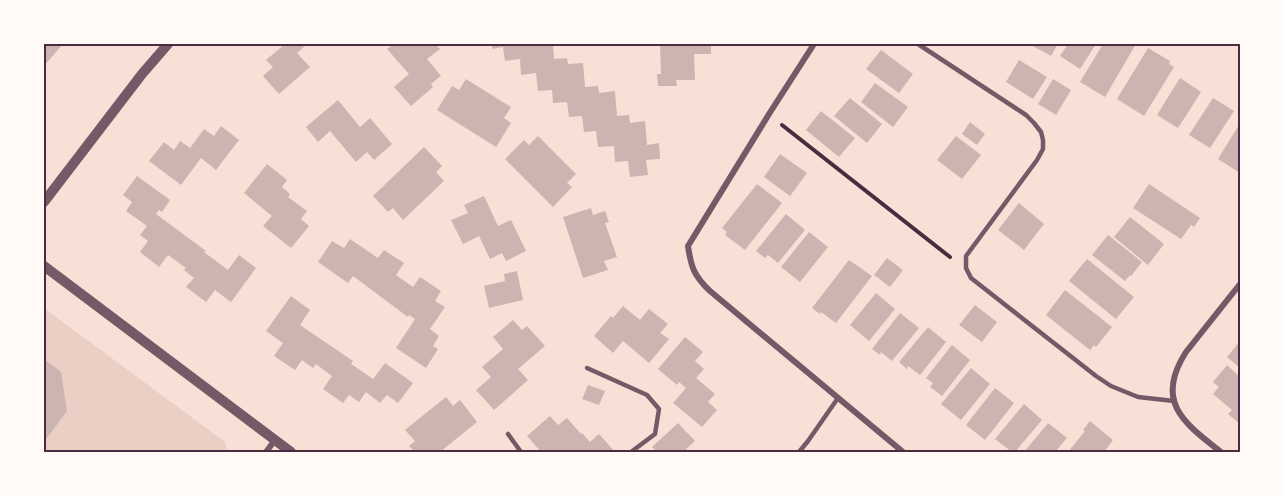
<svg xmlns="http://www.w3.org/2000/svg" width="1284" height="496" viewBox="0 0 1284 496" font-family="Ubuntu,sans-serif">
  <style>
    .green { fill: #ebcfc5 }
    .building { fill: #ccb4b1 }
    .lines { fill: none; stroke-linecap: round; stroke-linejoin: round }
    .path { stroke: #4a2c40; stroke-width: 4 }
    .service { stroke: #755966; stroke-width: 4.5 }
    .minor { stroke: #755966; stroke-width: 6 }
    .tertiary { stroke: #755966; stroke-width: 10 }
    .neatline { fill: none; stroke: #4a2c40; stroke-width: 2 }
  </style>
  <rect width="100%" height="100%" fill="#f7e1d7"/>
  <polygon class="green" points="44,308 225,442 228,452 44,452"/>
  <g class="building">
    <polygon points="44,44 63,44 44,66"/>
    <polygon points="285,44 307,44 297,53 310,67 279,94 263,76 273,67 266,60"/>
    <polygon points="394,44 435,44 440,49 427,59 441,76 431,84 433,87 411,106 394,87 409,74 387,49"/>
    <polygon points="492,44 553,44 554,59 567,58 568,64 583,63 585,87 598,86 599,93 615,91 617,116 629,115 630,123 645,121 647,145 659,143 660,159 646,160 648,175 630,177 628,161 615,162 614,146 598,147 596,131 584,132 582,116 569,117 567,102 553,103 552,90 538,91 536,73 521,75 520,59 505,61 503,47 492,49"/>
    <polygon points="660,44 711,44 711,54 694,54 695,80 676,80 677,86 658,86 657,74 661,74"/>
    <polygon points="1029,44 1058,44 1051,56"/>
    <polygon points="1068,44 1096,44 1080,69 1060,56"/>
    <polygon points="1103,44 1136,44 1105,97 1080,82"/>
    <polygon points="1148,48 1170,61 1169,64 1174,67 1144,116 1117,99"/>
    <polygon points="881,50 913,74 899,93 866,69"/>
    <polygon points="1019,60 1047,77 1033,99 1006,82"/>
    <polygon points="1180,78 1201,92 1178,128 1157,115"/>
    <polygon points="466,79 511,107 504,118 511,123 496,147 437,110 452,86 459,90"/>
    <polygon points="1053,79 1071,90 1056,115 1038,104"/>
    <polygon points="875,83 908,107 893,127 861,102"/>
    <polygon points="850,98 882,124 867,143 834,116"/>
    <polygon points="1213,98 1234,111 1210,148 1189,135"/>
    <polygon points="338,100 360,127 370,118 392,144 374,160 367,152 356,162 330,131 318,142 306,127"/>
    <polygon points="821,111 855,138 839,157 806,130"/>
    <polygon points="970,122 985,134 977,145 962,134"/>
    <polygon points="1240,123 1240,173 1218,159"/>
    <polygon points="221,126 239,140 216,170 201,158 181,185 149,161 164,142 174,150 180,141 190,148 204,129 214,136"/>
    <polygon points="538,136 576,174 567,183 572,187 553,207 505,159 524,140 529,145"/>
    <polygon points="956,136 981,155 962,179 937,160"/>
    <polygon points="424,147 442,166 436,172 444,181 403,220 393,208 388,212 373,196"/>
    <polygon points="780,154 807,173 790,196 764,177"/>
    <polygon points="267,164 287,180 282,187 290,194 288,197 307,211 301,219 309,226 291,248 263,226 272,216 244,193"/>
    <polygon points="137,176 170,200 162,212 159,210 156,214 206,251 204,252 228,270 239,255 256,268 231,302 215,290 206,302 186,287 194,278 184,270 186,268 168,255 159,267 140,252 148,241 140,235 147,226 126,211 132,202 123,195"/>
    <polygon points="757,184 782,203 745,250 725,235 727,232 722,228"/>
    <polygon points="1149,184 1200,218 1194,227 1191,225 1181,239 1133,208"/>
    <polygon points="484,196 498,226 511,220 526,251 506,261 502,253 490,259 479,236 463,244 451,220 468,213 464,205"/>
    <polygon points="1019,203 1044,224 1024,250 998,230"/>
    <polygon points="591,208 593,215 605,211 609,222 605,223 617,257 604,261 608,270 583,278 563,217"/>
    <polygon points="786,214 805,230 778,263 768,255 765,258 756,251"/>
    <polygon points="1130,217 1164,244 1148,265 1114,237"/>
    <polygon points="809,232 828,247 800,282 781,267"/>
    <polygon points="1108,235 1142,262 1131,276 1130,275 1125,281 1092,255"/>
    <polygon points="350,239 378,258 384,250 404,263 396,275 413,287 420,277 441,291 435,301 445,307 430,329 439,336 433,346 438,349 426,368 396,348 415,319 409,315 408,317 353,276 348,283 318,262 332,241 344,248"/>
    <polygon points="887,258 903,270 890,287 874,275"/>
    <polygon points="1087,259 1134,297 1116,319 1069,281"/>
    <polygon points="849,260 872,276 836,323 821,312 820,314 812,308"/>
    <polygon points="517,271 523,300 489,308 484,286 505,281 504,274"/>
    <polygon points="1065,290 1112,327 1096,347 1094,345 1090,350 1046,315"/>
    <polygon points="876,293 895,309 869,341 850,325"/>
    <polygon points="291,296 310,310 300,325 353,361 351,364 373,379 385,363 413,383 398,403 387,395 380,403 366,392 359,402 349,395 343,403 323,389 332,376 316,364 313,368 302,360 295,370 274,356 283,343 266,331"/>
    <polygon points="975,305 997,322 982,342 959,325"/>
    <polygon points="623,306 640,320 649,309 668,324 660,333 669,339 649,363 623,341 613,353 594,336 611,316 613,318"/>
    <polygon points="900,313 919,328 892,361 881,352 880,355 872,349"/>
    <polygon points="513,320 522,330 527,326 545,346 518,369 528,380 494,410 476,390 491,377 482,367 503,349 493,337"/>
    <polygon points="928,327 946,342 920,375 908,366 907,369 899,362"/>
    <polygon points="685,337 703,352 695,361 704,369 696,378 715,394 708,402 717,410 702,427 673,403 686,388 679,382 677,385 658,369"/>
    <polygon points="1240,341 1240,368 1227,357"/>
    <polygon points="952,345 970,360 942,396 930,387 933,383 926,378"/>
    <polygon points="44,359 61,372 67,411 44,442"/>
    <polygon points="1227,365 1240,377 1240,424 1228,414 1232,410 1213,394 1219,387 1213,382"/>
    <polygon points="971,368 990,384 961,420 941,404"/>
    <polygon points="588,385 605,391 599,405 582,399"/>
    <polygon points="995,388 1014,403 985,440 966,425"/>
    <polygon points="446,397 453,406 460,400 477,422 440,452 415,452 409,446 415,441 405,430"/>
    <polygon points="1024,404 1042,420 1015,452 1012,452 995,439"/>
    <polygon points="550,416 558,425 567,418 581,434 582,433 590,442 599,434 615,452 541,452 527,436"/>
    <polygon points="1090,421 1113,440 1104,452 1068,452 1085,431 1083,430"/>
    <polygon points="678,423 695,441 686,449 690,452 657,452 652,447"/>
    <polygon points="1048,423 1067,438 1055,452 1024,452"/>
  </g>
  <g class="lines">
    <polyline class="path" points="782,125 950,257"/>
    <g class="service">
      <polyline points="918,44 1026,115 1034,123 1041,132 1043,140 1043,149 1037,160 966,256 966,268 971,278 1096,376 1111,386 1138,397 1174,401"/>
      <polyline points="587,368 647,395 659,409 655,434 631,452"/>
      <polyline points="508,434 521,452"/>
      <polyline points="799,452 808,441 838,398"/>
    </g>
    <g class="minor">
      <path d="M814 44 769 114 688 246C691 267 694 276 710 291L903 452"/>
      <polyline points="266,452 275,440"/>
      <path d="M1221 452C1184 423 1154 402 1186 352L1240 284"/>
    </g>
    <g class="tertiary">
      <polyline points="44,202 142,74 168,44"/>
      <polyline points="44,266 291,452"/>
    </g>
  </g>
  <rect width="1284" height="496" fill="none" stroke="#fffaf5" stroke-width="90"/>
  <rect x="45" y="45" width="1194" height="406" class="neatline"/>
</svg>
